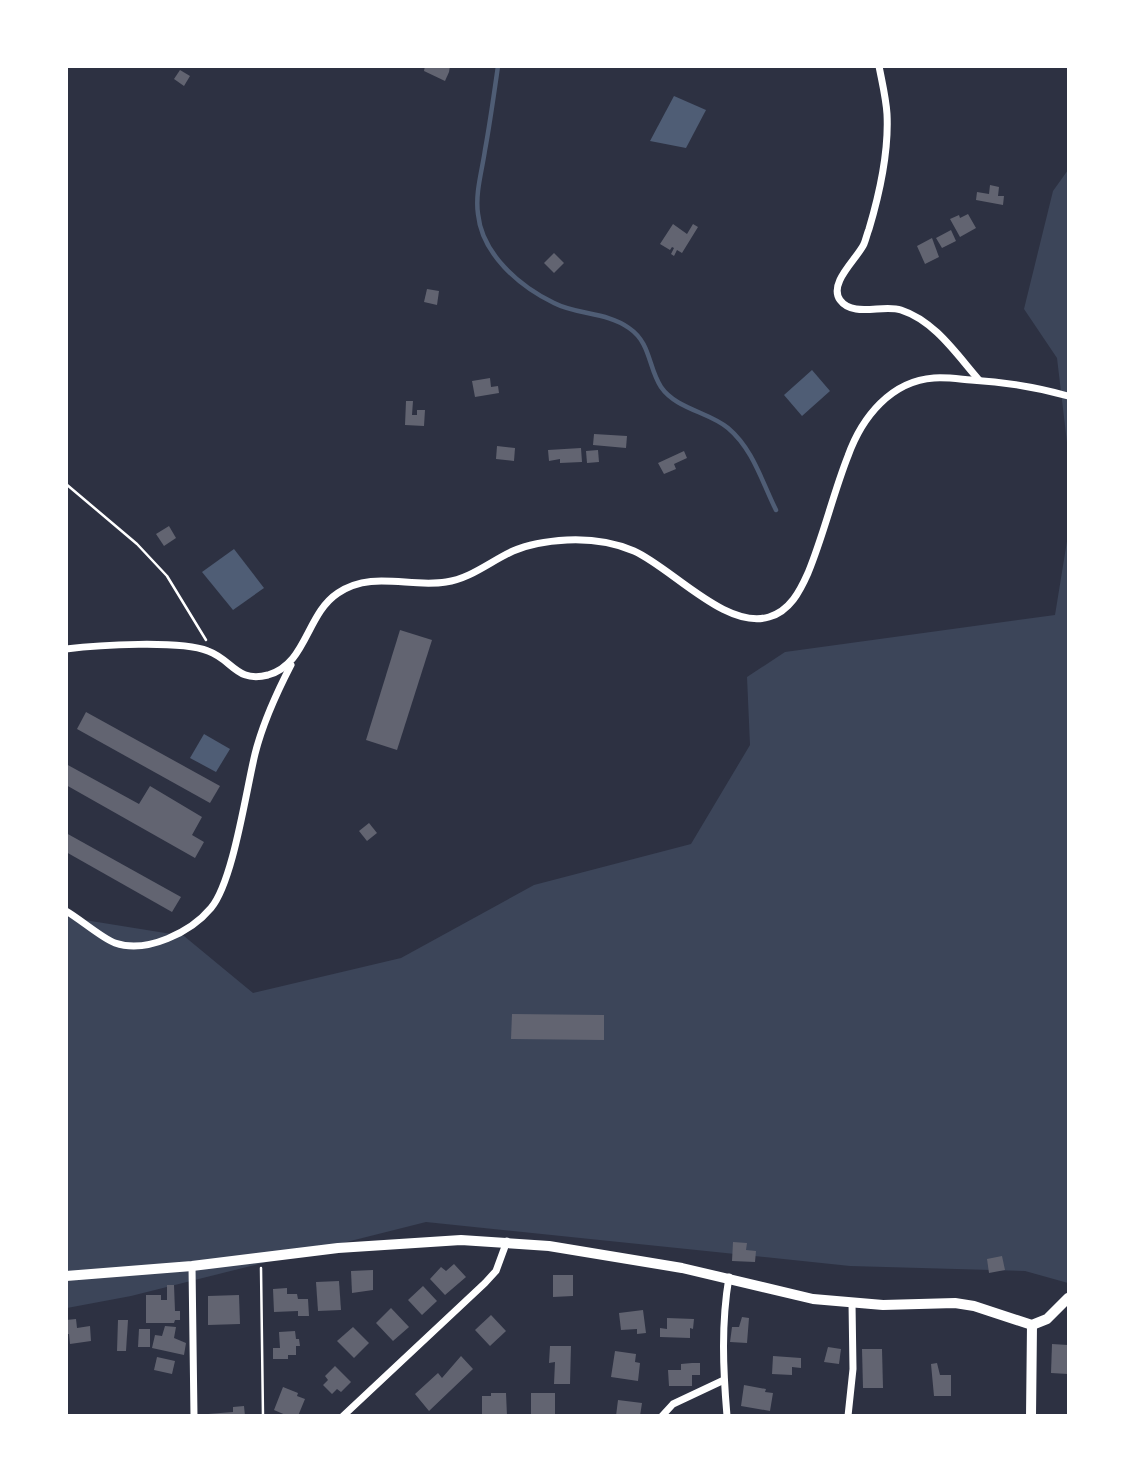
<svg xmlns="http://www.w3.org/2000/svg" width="1135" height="1482" viewBox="0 0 1135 1482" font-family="'Alegreya Sans',sans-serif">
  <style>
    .green { fill: #3c4559 }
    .water { fill: #4f5d75 }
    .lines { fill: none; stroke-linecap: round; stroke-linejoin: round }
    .stream { stroke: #4f5d75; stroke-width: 4.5 }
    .building { fill: #626471 }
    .path { stroke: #fff; stroke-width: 2.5 }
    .minor { stroke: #fff; stroke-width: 7 }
    .tertiary { stroke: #fff; stroke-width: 10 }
  </style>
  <rect width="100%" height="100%" fill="#2d3142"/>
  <g class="green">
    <polygon points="1068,170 1068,451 1057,358 1024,309 1053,191"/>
    <polygon points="1068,535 1068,1283 1025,1271 850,1266 426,1222 131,1296 67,1308 66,917 184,936 253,993 401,958 534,885 691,844 750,745 747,677 785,652 1055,615"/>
  </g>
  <g class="water">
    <polygon points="674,96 706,110 686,148 650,141"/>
    <polygon points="812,370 830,391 802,416 784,395"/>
    <polygon points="234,549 264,588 233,610 202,572"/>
    <polygon points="204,734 230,749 216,772 190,758"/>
  </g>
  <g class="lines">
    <path class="stream" d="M498 66C494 94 490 123 485 150 482 171 475 193 478 214 482 254 519 286 554 303 577 315 607 312 629 328 651 343 648 367 661 387 676 409 709 412 728 428 753 449 762 482 776 510"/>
  </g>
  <g class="building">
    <polygon points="425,66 450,66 449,72 445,81 424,71"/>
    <polygon points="180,70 190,76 184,86 174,79"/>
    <polygon points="990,185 999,187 998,196 1004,196 1003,205 976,200 977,192 989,194"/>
    <polygon points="968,214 976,228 960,237 950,219 959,215 960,218"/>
    <polygon points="673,224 687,234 693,224 698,227 682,253 677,250 674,256 671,254 674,248 672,247 670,250 660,244"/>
    <polygon points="951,230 956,241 942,248 936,238"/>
    <polygon points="932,238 939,257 925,264 917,246"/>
    <polygon points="554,253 564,263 554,273 544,263"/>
    <polygon points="427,289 439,291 437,305 424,302"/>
    <polygon points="490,378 491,387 498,386 499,393 475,397 472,381"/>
    <polygon points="406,401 413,401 412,415 417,415 417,410 425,410 424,426 405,425"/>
    <polygon points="594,434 627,436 626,448 593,445"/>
    <polygon points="497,446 515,448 514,461 496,459"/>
    <polygon points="581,448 582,462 560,463 560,459 549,461 548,450"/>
    <polygon points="598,450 599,462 587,463 586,451"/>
    <polygon points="684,451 687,458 674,464 676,469 664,474 658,463"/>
    <polygon points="169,526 176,538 164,546 156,534"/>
    <polygon points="400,630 432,640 397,750 366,740"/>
    <polygon points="86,712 220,786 210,803 77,729"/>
    <polygon points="66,764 139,804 150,786 202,817 192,835 204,842 195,858 66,785"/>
    <polygon points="369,823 377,833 367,841 359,831"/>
    <polygon points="66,833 181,897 172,912 66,852"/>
    <polygon points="512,1014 604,1015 604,1040 511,1039"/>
    <polygon points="733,1242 747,1243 746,1250 756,1251 755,1262 732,1261"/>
    <polygon points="1002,1256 1005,1270 989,1273 987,1259"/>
    <polygon points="454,1264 466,1277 445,1295 430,1279 441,1267 446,1271"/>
    <polygon points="373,1270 373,1290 352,1293 351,1271"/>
    <polygon points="553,1275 573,1275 573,1296 553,1297"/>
    <polygon points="339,1281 341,1310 318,1311 316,1282"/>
    <polygon points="167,1285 174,1285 175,1311 180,1311 180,1320 175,1320 174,1323 146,1323 146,1295 161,1295 161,1300 167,1300"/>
    <polygon points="423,1286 437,1301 422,1315 408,1300"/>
    <polygon points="287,1288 287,1294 297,1294 298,1299 308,1299 309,1316 298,1316 298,1311 274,1312 273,1289"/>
    <polygon points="239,1295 240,1324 208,1325 208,1296"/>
    <polygon points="391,1308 409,1327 393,1341 376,1323"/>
    <polygon points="643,1310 646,1333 637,1334 637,1329 621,1330 619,1313"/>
    <polygon points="491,1315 506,1331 490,1346 475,1330"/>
    <polygon points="742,1317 749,1318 747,1343 730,1342 732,1327 739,1327"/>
    <polygon points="667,1318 694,1319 693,1329 690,1328 690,1338 660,1337 660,1328 667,1329"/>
    <polygon points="76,1319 77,1328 90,1326 91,1341 70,1344 69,1334 66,1334 66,1320"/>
    <polygon points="118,1320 128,1320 126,1351 117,1351"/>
    <polygon points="165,1326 176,1327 174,1338 186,1343 184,1355 152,1348 155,1335 162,1336"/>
    <polygon points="353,1327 369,1343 354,1358 337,1341"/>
    <polygon points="139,1329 150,1329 150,1347 138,1347"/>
    <polygon points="295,1331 296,1339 299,1339 300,1346 296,1346 296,1355 288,1355 288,1359 273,1359 273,1348 280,1348 279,1332"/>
    <polygon points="1052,1344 1068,1345 1068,1374 1051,1373"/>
    <polygon points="550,1346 571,1346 570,1384 554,1384 555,1362 549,1363"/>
    <polygon points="828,1347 841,1349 839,1364 824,1362"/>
    <polygon points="862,1349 882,1349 883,1388 863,1388"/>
    <polygon points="615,1351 636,1354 635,1362 640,1363 638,1381 611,1377"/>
    <polygon points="461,1356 473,1369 429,1411 415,1394 438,1373 442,1378"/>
    <polygon points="773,1356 801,1358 801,1368 792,1367 792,1375 772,1374"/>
    <polygon points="157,1357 175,1361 172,1374 154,1370"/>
    <polygon points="692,1363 700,1363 700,1375 692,1375 692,1386 669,1386 668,1370 681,1370 681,1364"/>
    <polygon points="937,1363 940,1375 951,1375 951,1396 934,1396 931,1364"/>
    <polygon points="335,1366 351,1382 341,1392 337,1389 332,1394 323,1385 328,1380 325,1376"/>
    <polygon points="744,1385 766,1389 765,1392 773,1393 770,1411 741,1406"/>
    <polygon points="283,1387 298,1393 297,1396 305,1399 298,1416 288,1416 274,1410"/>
    <polygon points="491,1393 506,1393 507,1416 482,1416 482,1396 491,1396"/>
    <rect x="531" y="1393" width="24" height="23"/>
    <polygon points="618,1400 642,1403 640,1416 616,1416"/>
    <polygon points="244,1406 245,1416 209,1416 208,1414 233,1412 233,1407"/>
  </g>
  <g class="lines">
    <g class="path">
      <polyline points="66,484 137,544 167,576 206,640"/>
      <polyline points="261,1268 263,1416"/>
    </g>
    <g class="minor">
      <path d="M879 66C882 82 886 98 887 114 889 153 880 192 869 229 867 234 866 239 864 244 857 259 828 283 840 300 853 318 883 304 901 310 935 321 957 355 979 380"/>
      <path d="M66 649C98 645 180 640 208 651 233 660 236 683 268 675 307 664 306 614 338 593 372 570 409 588 446 582 470 579 491 561 513 551 529 544 549 541 567 540 589 539 613 542 634 551 672 568 726 630 769 617 790 611 800 591 808 573 824 534 833 494 848 456 862 417 891 381 934 378 946 377 959 379 971 380 1005 382 1036 387 1068 396"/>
      <path d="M66 911C80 919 103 939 115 943 147 954 191 932 211 908 233 882 246 791 255 754 263 722 276 694 291 665"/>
      <polyline points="192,1266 194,1416"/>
      <polyline points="343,1416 485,1283 496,1271 507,1241"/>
      <polyline points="662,1416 673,1404 724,1380"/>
      <path d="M727 1416C723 1369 721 1324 729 1277"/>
      <polyline points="848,1416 853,1369 852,1303"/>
    </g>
    <g class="tertiary">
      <polyline points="66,1276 192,1266 338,1248 461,1240 549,1246 682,1268 813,1299 883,1305 955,1303 974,1306 1032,1325 1047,1319 1068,1298"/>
      <polyline points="1031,1416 1032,1325"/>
    </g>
  </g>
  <rect width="1135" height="1482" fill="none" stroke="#ffffff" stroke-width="136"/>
</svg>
